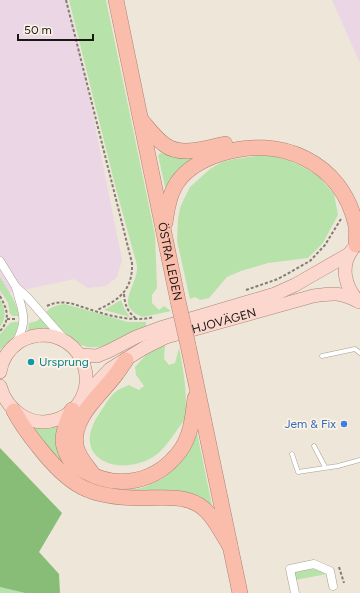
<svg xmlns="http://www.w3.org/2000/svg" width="360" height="593" viewBox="0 0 360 593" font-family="Figtree,sans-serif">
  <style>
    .industrial { fill: #ebd6e5 }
    .green { fill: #b7e3aa }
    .forest { fill: #88bd77 }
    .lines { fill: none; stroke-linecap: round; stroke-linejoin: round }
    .lane-casing { stroke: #a7a093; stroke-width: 5 }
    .street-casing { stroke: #a7a093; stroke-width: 9 }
    .primary-casing { stroke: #ac8376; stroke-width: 14 }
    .highway-casing { stroke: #ac8376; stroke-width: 16 }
    .path { stroke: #827d73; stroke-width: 2; stroke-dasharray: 3 2; stroke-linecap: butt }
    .lane { stroke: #fff; stroke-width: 4 }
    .street { stroke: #fff; stroke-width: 8 }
    .primary { stroke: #fcd7cd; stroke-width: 13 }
    .highway { stroke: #fabdac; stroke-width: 15 }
    .highway-bridge-casing { stroke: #ac8376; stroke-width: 16; stroke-linecap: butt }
    .highway-bridge { stroke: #fabdac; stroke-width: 15 }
    .culture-dot { fill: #0f9aa8; stroke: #fbf3e5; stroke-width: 1.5 }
    .shop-dot { fill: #3f7fe0; stroke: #fbf3e5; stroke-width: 1.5 }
    .labels { text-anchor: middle; stroke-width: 3.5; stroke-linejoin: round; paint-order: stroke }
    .street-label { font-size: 12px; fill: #1b1813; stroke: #fbf3e5 }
    .culture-label { font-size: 12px; fill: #0d838f; stroke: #fbf3e5; text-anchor: start }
    .shop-label { font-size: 12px; fill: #366cbe; stroke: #fbf3e5; text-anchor: end }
  </style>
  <rect width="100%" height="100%" fill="#eee6d8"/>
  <g class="industrial">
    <polygon points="0,0 67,0 78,41 122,260 117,277 106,286 88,288 74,279 0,295"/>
    <polygon points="332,0 360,0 360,63"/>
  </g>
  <g class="green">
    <path d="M69 0H106L155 235 157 288 152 295V303L159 310 164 306 171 311 143 317C113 306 137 287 137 268 137 265 136 261 135 258L116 189Z"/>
    <polygon points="161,153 170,155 202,153 168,188 165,187 158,155"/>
    <polygon points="262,155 276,157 288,160 299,165 317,175 334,194 338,215 323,243 308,258 268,263 241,271 227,277 209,298 200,300 195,297 190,299 177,241 178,219 180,208 184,199 190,187 210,169 222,162 235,159"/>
    <path d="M0 277C7 289 17 302 19 316H13L10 314 8 303 0 290Z"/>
    <path d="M0 299C5 309 7 317 0 327Z"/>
    <polygon points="121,300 125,310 130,317 104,310"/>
    <path d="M65 304 128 322H146V326C126 336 96 358 74 341 64 333 55 322 46 312 52 306 57 305 65 304Z"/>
    <polygon points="40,318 49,329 41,329 28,331 29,323 37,321"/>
    <polygon points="13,322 19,322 15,335 0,350 0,334 10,323"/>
    <path d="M165 345 164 359 169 365 175 363 179 348C183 367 186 386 186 406 186 409 186 414 185 418 183 423 178 428 175 433 169 441 162 452 153 457 118 478 69 458 99 414 104 407 110 395 118 390 121 388 125 387 129 385L139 390 144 386 136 375 135 367 147 354Z"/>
    <path d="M59 424C55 438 57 450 65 462 89 502 148 498 177 466 187 455 192 441 196 428L213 510 199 499 189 496C147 491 97 501 63 468 50 455 40 440 29 425 39 427 49 427 59 424Z"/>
    <polygon points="315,567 327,574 295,580 294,574 297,569"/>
    <polygon points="0,587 25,593 0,593"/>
  </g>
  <polygon class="forest" points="0,448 62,513 39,552 59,574 60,593 25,593 0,587"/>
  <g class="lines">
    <g class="lane-casing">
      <g id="lane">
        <polyline points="322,356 355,349 360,353"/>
        <polyline points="314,446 325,467"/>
        <polyline points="292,454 298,472 338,466 360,460"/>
      </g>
    </g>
    <g class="street-casing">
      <g id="street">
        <polyline points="0,261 16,287 27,297 64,339"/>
        <path d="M16 343C29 318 22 312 16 287"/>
        <polyline points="295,593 290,569 314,564 330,571 333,586"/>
      </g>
    </g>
    <g class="primary-casing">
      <g id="primary">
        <path d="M352 250C340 266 345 286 357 300"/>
        <polyline points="79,355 97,356 109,351 136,337 160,328 275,294 295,285 349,254"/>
        <path d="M0 372C2 359 9 349 19 342 27 337 36 335 45 335 92 339 102 402 58 419 32 429 7 411 0 386"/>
        <path id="s1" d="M82 398 110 369 144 348 166 337 313 296C333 293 341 292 359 302"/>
      </g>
    </g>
    <g class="highway-casing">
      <g id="highway">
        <path id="s2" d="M116 0 178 301"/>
        <path d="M142 121C149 129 156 139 165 145 181 157 208 148 225 144"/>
        <path d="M165 223C167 211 168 199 174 188 183 170 202 160 220 154 279 134 343 162 356 226 357 232 356 239 356 245"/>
        <polyline points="188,345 240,593"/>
        <path d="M72 410C68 420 63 429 63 440 63 447 68 459 74 465 76 467 81 469 84 471 118 490 156 483 180 451 191 436 193 416 195 398"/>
        <path d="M14 411C21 424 29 435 38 446 70 487 90 498 142 498 159 498 183 495 199 505 213 514 221 532 230 546"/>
        <path d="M92 473C86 465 78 456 76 446 71 417 102 394 117 373 120 369 123 364 126 360"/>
      </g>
    </g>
    <g class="path">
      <path d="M66 0 132 263C133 290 119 300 97 310"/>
      <polyline points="246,290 278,279 310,261 325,245 341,219"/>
      <path d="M124 294C125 305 127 312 137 319"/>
      <path d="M0 296C7 309 11 319 0 331"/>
      <path d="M47 306C55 302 61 302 70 303 96 311 126 324 154 317"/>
      <polyline points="7,319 15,319"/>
      <polyline points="339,567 344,583"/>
    </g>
    <use href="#lane" class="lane"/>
    <use href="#street" class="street"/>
    <use href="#primary" class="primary"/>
    <use href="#highway" class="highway"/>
    <g class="highway-bridge-casing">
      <polyline id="highway-bridge" points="178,301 188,345"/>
    </g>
    <use href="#highway-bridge" class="highway-bridge"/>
  </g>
  <circle class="culture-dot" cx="31" cy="362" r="4"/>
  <circle class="shop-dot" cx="344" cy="424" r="4"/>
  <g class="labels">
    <g class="street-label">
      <text dy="4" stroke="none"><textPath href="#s2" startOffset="267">ÖSTRA LEDEN</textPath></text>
      <text dy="4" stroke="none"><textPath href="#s1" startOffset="165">HJOVÄGEN</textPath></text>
    </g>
    <g class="culture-label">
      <text x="39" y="366">Ursprung</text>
    </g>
    <g class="shop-label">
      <text x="336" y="428">Jem &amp; Fix</text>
    </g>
  </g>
  <path d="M18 34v6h75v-6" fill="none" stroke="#1b1813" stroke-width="2"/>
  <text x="24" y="34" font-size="12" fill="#1b1813" stroke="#fbf3e5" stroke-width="3" paint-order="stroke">50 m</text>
</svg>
